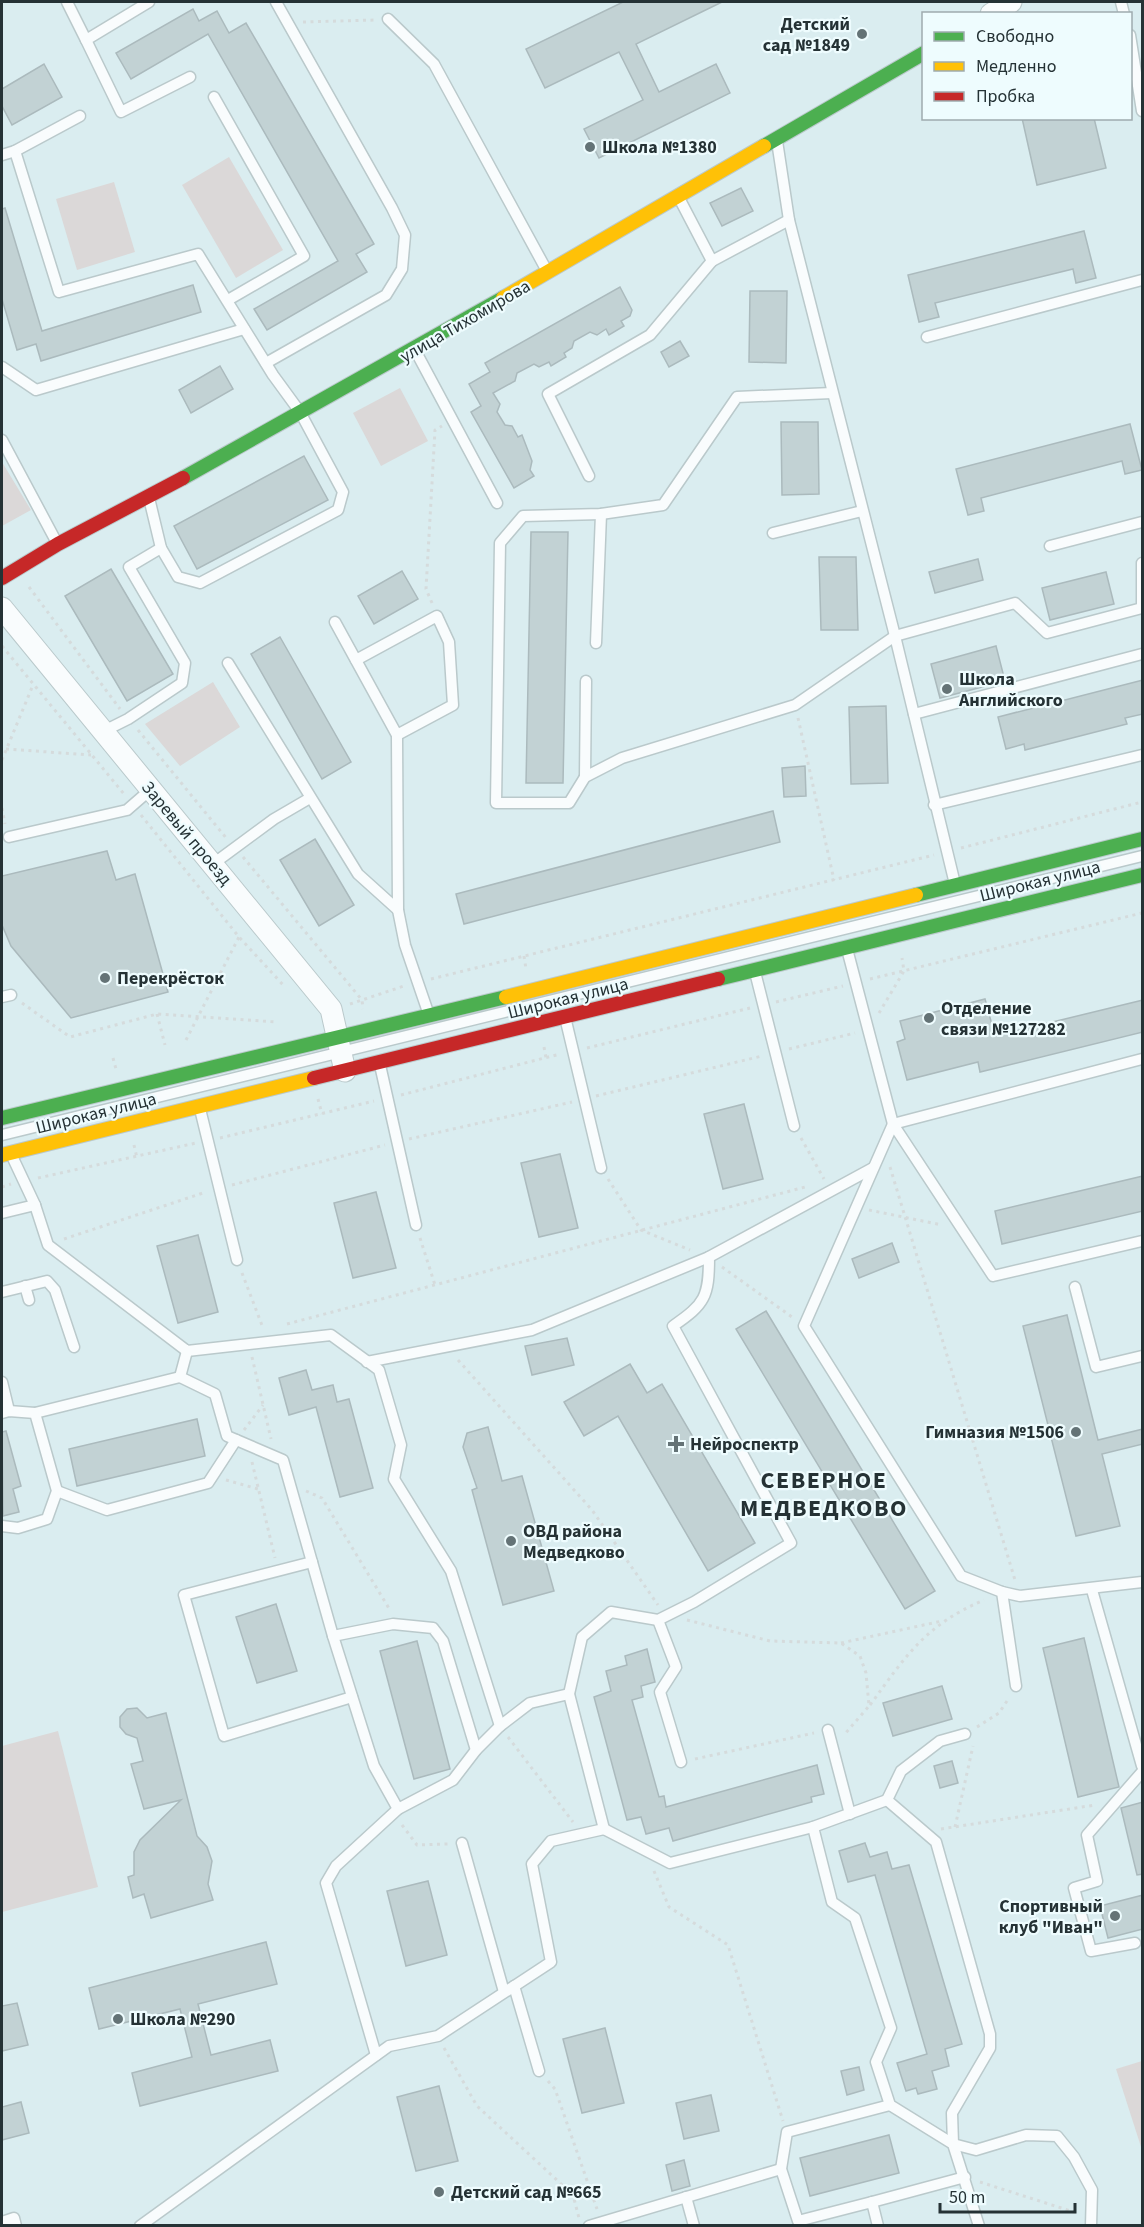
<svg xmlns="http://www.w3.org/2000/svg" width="1144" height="2227" viewBox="0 0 1144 2227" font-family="'Source Sans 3',sans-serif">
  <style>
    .green { fill: #dbd8d8 }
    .building { fill: #c2d2d4; stroke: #abbabd; stroke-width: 1.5 }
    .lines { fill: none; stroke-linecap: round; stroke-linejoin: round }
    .lane-casing { stroke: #bac9cb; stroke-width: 13 }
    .street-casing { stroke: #bac9cb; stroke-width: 23 }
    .fast-casing { stroke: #bac9cb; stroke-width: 16 }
    .slow-casing { stroke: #bac9cb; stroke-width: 16 }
    .jam-casing { stroke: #bac9cb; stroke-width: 16 }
    .path { stroke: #d5dbdc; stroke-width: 3; stroke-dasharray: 3 4.5; stroke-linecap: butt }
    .lane { stroke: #f9fcfd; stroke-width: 10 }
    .street { stroke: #f9fcfd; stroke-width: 21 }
    .fast { stroke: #4caf50; stroke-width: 14 }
    .slow { stroke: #ffc107; stroke-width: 14 }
    .jam { stroke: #c62828; stroke-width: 14 }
    .poi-dot { fill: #647376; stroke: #eefcfe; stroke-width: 2 }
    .labels { text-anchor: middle; stroke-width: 4.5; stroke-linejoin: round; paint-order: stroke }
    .poi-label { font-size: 18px; font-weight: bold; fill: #253235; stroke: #eefcfe; text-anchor: start }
    .street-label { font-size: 18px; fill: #253235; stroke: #eefcfe }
    .district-label { font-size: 24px; font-weight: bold; letter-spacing: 1.5px; fill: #253235; stroke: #eefcfe }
  </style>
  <rect width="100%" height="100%" fill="#daedf0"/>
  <g class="green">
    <polygon points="229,157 283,250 236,278 182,185"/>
    <polygon points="114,182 135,252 77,270 56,199"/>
    <polygon points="400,388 428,441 381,466 353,413"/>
    <polygon points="2,462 31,510 2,526"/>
    <polygon points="213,682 240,727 180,766 145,724"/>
    <polygon points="58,1731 98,1887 2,1912 2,1746"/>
    <polygon points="1142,2061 1142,2150 1116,2069"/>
  </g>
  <g class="building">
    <polygon points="623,2 722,2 636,44 659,92 716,64 730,93 599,158 584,129 643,100 619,52 545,88 526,49"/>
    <polygon points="193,9 199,21 217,11 229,33 246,23 374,244 356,254 367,272 267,330 254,309 338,261 208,34 131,79 116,53"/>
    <polygon points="44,64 62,97 12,125 2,106 2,89"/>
    <polygon points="1022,118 1094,118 1106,168 1037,185"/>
    <polygon points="741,188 753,211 722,226 710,203"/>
    <polygon points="5,208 42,331 193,285 201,312 41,361 36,344 17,350 2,299 2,209"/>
    <polygon points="1084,231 1096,278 1076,283 1073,269 935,303 939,317 919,322 908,275"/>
    <polygon points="620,287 632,310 630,316 621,321 624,326 609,335 606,329 597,335 590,332 574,341 572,348 564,353 566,357 551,366 549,362 539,367 534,364 517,373 515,381 493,393 500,404 497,412 505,425 512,426 518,437 522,435 532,461 530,470 534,476 514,488 471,412 481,406 469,384 490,372 485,363"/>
    <polygon points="750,291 787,291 786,363 749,362"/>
    <polygon points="680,341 689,356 669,367 661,352"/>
    <polygon points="220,366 233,389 191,413 179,390"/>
    <polygon points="781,422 818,422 819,494 782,495"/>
    <polygon points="1130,424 1142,470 1125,474 1122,461 981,498 984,511 968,515 956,469"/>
    <polygon points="304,456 328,500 197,569 174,526"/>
    <polygon points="531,532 568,532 563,783 526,783"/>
    <polygon points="819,557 856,557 858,630 821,630"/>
    <polygon points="978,559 983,580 935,593 929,572"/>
    <polygon points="111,569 173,674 127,701 65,596"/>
    <polygon points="402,571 418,599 374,624 358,596"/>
    <polygon points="1106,572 1114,604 1050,620 1042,588"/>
    <polygon points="280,637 351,762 322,779 251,654"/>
    <polygon points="996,646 1005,681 940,698 931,664"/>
    <polygon points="1143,680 1143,714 1125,718 1127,724 1025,750 1024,744 1006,749 998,717"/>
    <polygon points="886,706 888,783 851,784 849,707"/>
    <polygon points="805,766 806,796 784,797 782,768"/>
    <polygon points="773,811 780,842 464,924 456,894"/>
    <polygon points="315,839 354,905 319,926 280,860"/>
    <polygon points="107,851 116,880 135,874 168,992 71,1018 11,946 2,925 2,876"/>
    <polygon points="985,999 995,1036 1143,1000 1143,1032 980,1072 978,1062 907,1080 897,1042 905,1039 900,1021"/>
    <polygon points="744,1104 763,1179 723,1189 704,1114"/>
    <polygon points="560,1154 578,1228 539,1237 521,1163"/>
    <polygon points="1143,1176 1143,1211 1002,1244 995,1211"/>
    <polygon points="376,1192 396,1268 353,1278 334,1203"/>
    <polygon points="198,1235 218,1312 178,1323 157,1246"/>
    <polygon points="892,1243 899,1262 859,1278 852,1259"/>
    <polygon points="766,1311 935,1591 905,1609 736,1329"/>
    <polygon points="1067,1315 1098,1440 1143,1429 1143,1444 1102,1454 1120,1526 1076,1536 1023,1326"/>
    <polygon points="567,1338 574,1365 532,1375 525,1346"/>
    <polygon points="630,1364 647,1393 662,1384 755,1543 708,1571 618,1416 584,1436 564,1402"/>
    <polygon points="306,1370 312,1390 333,1385 337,1402 349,1399 373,1488 340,1497 316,1407 289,1415 279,1378"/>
    <polygon points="197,1419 205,1456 77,1486 69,1449"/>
    <polygon points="488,1427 502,1481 522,1476 554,1591 503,1605 472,1490 477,1488 463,1447 467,1433"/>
    <polygon points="6,1431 21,1486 13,1489 19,1512 3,1516 2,1432"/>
    <polygon points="276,1604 297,1671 257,1683 236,1617"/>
    <polygon points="1084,1638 1119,1787 1078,1797 1043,1648"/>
    <polygon points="417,1641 450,1769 414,1779 380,1651"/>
    <polygon points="647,1649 655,1682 641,1686 643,1697 632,1700 659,1797 664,1796 666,1807 817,1765 824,1794 811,1797 812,1802 673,1841 669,1828 646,1834 641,1817 627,1820 594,1697 611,1691 606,1671 627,1665 625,1656"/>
    <polygon points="942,1686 952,1719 893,1736 883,1703"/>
    <polygon points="137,1708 147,1718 166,1713 197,1836 207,1847 212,1861 208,1884 213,1900 151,1918 144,1894 133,1898 128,1877 134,1875 134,1852 140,1840 181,1800 144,1809 131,1764 143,1761 137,1738 126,1734 120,1727 120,1717 127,1709"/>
    <polygon points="952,1761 958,1783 940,1788 934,1766"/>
    <polygon points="1143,1802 1143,1874 1137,1875 1121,1808"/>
    <polygon points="865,1843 870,1857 887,1852 892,1869 909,1865 962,2044 945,2049 949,2066 932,2071 937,2089 918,2094 916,2088 906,2091 897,2063 927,2054 875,1875 848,1882 839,1851"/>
    <polygon points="428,1881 447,1955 406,1966 387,1891"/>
    <polygon points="1143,1895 1143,1929 1108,1938 1100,1906"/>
    <polygon points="266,1942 277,1984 198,2004 211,2055 270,2040 278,2071 140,2106 132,2073 192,2057 180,2009 99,2029 89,1988"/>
    <polygon points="17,2003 28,2045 2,2051 2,2006"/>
    <polygon points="605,2028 624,2103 582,2113 563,2039"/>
    <polygon points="859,2067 864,2090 847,2095 841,2071"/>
    <polygon points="439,2086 458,2161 416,2171 397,2097"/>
    <polygon points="711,2095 719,2131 684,2139 676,2103"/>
    <polygon points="21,2102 29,2133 2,2140 2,2107"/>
    <polygon points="889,2135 899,2173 810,2196 800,2158"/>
    <polygon points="684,2160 690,2186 672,2191 666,2165"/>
  </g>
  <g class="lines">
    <g class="lane-casing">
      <g id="lane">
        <polyline points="67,2 86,40"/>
        <polyline points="149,2 86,40 121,112 190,77"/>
        <polyline points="1121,2 1124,14"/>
        <polyline points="388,19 434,64 547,271"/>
        <polyline points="1130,35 1142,111"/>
        <polyline points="214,97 304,256 228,300"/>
        <polyline points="777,141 789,220 895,636 955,884"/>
        <polyline points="15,151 80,116"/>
        <polyline points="2,155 15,151 59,292 198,254 273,375 300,412 343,492 338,510 200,583 178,577 161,548 149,498"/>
        <polyline points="712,261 789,220"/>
        <polyline points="927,337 1142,280"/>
        <polyline points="415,350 497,503"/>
        <polyline points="266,363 386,295 402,269 405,235 392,208 276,2"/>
        <polyline points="2,367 36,390 244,329"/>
        <polyline points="832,393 737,397 663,505 601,514 523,516 500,543 496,803 569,803 585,777 622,758 795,705 895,636 1015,603 1047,633 1142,608 1142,563"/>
        <polyline points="2,440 57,543"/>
        <polyline points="589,476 548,394 650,335 712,261 678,196"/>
        <polyline points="773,533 862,511"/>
        <polyline points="1050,546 1142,522"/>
        <polyline points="335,622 397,735 398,910 405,945 429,1015"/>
        <polyline points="596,643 601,514"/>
        <polyline points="356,660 437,616 449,642 453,705 397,735"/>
        <polyline points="228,663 358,874 398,910"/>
        <polyline points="914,714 1142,654"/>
        <polyline points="102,732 128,719 182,683 185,663 129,567 161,548"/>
        <polyline points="585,777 586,681"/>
        <polyline points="934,805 1142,755"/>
        <polyline points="9,837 127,810 150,790"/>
        <polyline points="213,864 274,819 310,798"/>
        <polyline points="847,949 893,1124 993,1276 1142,1241"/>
        <polyline points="755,972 794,1126"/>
        <polyline points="2,997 11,995"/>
        <polyline points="565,1017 601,1168"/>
        <polyline points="380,1065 416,1225"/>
        <polyline points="200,1109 237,1260"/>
        <polyline points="2,1135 1142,856"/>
        <polyline points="11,1154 35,1205 48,1245 187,1351 331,1335 379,1370 401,1445 394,1479 451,1571 500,1726 530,1703 569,1694"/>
        <polyline points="2,1213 35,1205"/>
        <polyline points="25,1286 29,1300"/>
        <polyline points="1075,1287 1096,1367 1142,1356"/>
        <polyline points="2,1292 47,1281 55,1290 74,1347"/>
        <polyline points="187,1351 180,1377 215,1394 227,1436 283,1460 333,1636"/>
        <polyline points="367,1362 532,1330 709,1257"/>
        <polyline points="2,1382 9,1411"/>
        <polyline points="2,1413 9,1411 35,1413 57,1491 47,1519 18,1528 2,1526"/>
        <polyline points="35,1413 180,1377"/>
        <polyline points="57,1491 107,1510 208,1483 236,1440"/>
        <polyline points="312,1562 184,1595 224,1736 352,1697"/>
        <polyline points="1092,1590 1142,1766"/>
        <polyline points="1002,1592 1020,1596 1142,1582"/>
        <polyline points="658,1620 676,1667 660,1692 681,1762"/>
        <polyline points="1016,1686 1002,1592 961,1576 804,1326 893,1124 1142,1059"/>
        <polyline points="828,1730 850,1814"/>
        <polyline points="965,1734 940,1741 901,1771 887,1800 936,1842 990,2034 990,2048 952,2113 953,2144 976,2150 1026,2135 1057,2136 1074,2157 1092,2190 1091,2226"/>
        <polyline points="887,1800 813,1827 832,1902 855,1918 891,2028 876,2062 890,2105 953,2144 979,2226"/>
        <polyline points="398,1809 374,1766 333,1636 393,1624 433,1628 443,1641 476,1750"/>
        <polyline points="604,1829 670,1863 813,1827"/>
        <polyline points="462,1843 504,1992"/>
        <polyline points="1135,1943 1091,1951 1074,1888 1097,1881 1087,1835 1142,1772"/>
        <polyline points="514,1986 539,2071"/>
        <polyline points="376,2055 326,1883 336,1866 398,1809 453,1780 476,1750 500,1726"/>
        <polyline points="686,2197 694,2226"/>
        <polyline points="872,2202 965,2177"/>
        <polyline points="2,2222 14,2218 16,2226"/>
        <path d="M140 2226 389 2046 438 2036 551 1962 532 1864 551 1841 604 1829 569 1694 582 1637 611 1612 658 1620 694 1602 791 1543 673 1326C705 1304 709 1297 709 1257L873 1168"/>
        <polyline points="589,2226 781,2169"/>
        <polyline points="878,2226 872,2202 798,2221 781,2169 787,2132 890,2105"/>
      </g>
    </g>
    <g class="street-casing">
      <g id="street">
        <polyline points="991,14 1011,2"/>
        <polyline points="2,608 331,1009 345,1071"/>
      </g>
    </g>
    <g class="fast-casing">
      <g id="fast">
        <polyline points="764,146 924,53"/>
        <polyline points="183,478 503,298"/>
        <polyline points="916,895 1142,839"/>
        <polyline points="718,979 1142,875"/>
        <polyline points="2,1118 506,997"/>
      </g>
    </g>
    <g class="slow-casing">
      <g id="slow">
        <polyline points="503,298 764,146"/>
        <polyline points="506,997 916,895"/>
        <polyline points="2,1155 314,1078"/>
      </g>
    </g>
    <g class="jam-casing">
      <g id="jam">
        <polyline points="2,578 58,544 183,478"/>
        <polyline points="314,1078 718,979"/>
      </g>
    </g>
    <g class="path">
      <polyline points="303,22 375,20"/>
      <polyline points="29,587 120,709"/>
      <polyline points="432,603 426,589 435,430 442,426"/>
      <polyline points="2,646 124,794"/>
      <polyline points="798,718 834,880"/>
      <polyline points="138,730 227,839"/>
      <polyline points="6,749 91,755"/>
      <polyline points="2,760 33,685"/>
      <polyline points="2,808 5,824"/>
      <polyline points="141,815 239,937 285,987"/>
      <polyline points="961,848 1142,802"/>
      <polyline points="243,857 362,1000 363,1009"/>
      <polyline points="524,956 526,969"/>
      <polyline points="431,979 934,855"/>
      <polyline points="870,979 1142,913"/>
      <polyline points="776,1002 843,986"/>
      <polyline points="22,1003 70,1037 157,1014 276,1022"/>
      <polyline points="350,1004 404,986"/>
      <polyline points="879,1013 904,971 902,958"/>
      <polyline points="157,1014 165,1045"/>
      <polyline points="186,1040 239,937"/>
      <polyline points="544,1047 546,1058"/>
      <polyline points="587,1048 750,1008"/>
      <polyline points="789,1049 855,1033"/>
      <polyline points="113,1058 116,1069"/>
      <polyline points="401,1095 560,1054"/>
      <polyline points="596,1096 762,1056"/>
      <polyline points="318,1099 322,1114"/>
      <polyline points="220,1138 374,1101"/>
      <polyline points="801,1138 824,1179"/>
      <polyline points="409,1139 572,1102"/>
      <polyline points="134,1145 137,1158"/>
      <polyline points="890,1167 1015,1580"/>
      <polyline points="38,1178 196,1143"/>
      <polyline points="608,1179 641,1230 690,1250"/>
      <polyline points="232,1185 385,1145"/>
      <polyline points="2,1187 11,1184"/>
      <polyline points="869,1210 942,1225"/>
      <polyline points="420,1238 435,1285"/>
      <polyline points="64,1239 206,1192"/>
      <polyline points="722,1267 792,1317"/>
      <polyline points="242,1273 263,1328"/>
      <polyline points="287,1324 809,1186"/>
      <polyline points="252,1357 271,1439"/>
      <polyline points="458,1360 592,1510 658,1605"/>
      <polyline points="244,1430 263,1405"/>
      <polyline points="252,1462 275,1558"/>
      <polyline points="226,1480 258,1489"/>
      <polyline points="306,1491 322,1498 390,1610"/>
      <polyline points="687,1620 770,1641 841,1643 860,1656 866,1673 869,1706 844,1735"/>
      <polyline points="841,1643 942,1621"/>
      <path d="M870 1705C906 1656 925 1625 984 1600"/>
      <polyline points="977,1727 999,1713 1009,1698"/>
      <polyline points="508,1737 573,1822"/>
      <polyline points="695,1759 814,1733"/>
      <polyline points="402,1825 417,1845 448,1844"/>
      <polyline points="955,1827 973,1746"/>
      <polyline points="941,1829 1095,1805"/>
      <polyline points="654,1871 669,1907 728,1945 783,2121"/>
      <polyline points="444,2048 477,2106 573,2195 579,2218"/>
      <polyline points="548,2081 555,2089 597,2209"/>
      <polyline points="980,2182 1077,2213"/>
    </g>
    <use href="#lane" class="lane"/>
    <use href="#street" class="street"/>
    <use href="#fast" class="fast"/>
    <use href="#slow" class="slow"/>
    <use href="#jam" class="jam"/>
  </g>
  <g class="poi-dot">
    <circle cx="862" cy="34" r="6"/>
    <circle cx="590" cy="147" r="6"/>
    <circle cx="947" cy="689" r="6"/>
    <circle cx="105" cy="978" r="6"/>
    <circle cx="929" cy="1018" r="6"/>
    <circle cx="1076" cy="1432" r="6"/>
    <path d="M673 1435h6v6h6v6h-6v6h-6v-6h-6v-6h6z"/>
    <circle cx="511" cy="1541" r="6"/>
    <circle cx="1115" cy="1916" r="6"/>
    <circle cx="118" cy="2019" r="6"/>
    <circle cx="439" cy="2192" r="6"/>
  </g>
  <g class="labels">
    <g class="poi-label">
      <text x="850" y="30" text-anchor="end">Детский<tspan x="850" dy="21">сад №1849</tspan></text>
      <text x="602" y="153">Школа №1380</text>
      <text x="959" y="685">Школа<tspan x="959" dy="21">Английского</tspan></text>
      <text x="117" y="984">Перекрёсток</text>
      <text x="941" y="1014">Отделение<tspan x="941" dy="21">связи №127282</tspan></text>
      <text x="1064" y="1438" text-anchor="end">Гимназия №1506</text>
      <text x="690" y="1450">Нейроcпектр</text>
      <text x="523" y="1537">ОВД района<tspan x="523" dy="21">Медведково</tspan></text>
      <text x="1103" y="1912" text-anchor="end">Спортивный<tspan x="1103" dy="21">клуб "Иван"</tspan></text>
      <text x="130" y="2025">Школа №290</text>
      <text x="451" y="2198">Детский сад №665</text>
    </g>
    <g class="street-label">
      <text transform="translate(465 321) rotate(-30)" y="6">улица Тихомирова</text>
      <text transform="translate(187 833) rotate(50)" y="6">Заревый проезд</text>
      <text transform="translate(1040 881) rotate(-14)" y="6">Широкая улица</text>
      <text transform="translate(568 998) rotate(-14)" y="6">Широкая улица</text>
      <text transform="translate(96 1113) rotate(-14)" y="6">Широкая улица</text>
    </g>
    <g class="district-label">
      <text x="824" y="1488">СЕВЕРНОЕ<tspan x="824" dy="28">МЕДВЕДКОВО</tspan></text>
    </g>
  </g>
  <rect width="1144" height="2227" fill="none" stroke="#253235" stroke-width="6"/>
  <rect x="922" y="12" width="210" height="108" fill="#eefcfe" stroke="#9eabae" stroke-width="1.5"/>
  <rect x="934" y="32" width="30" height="9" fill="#4caf50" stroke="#9eabae" stroke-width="1.5"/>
  <text x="976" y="42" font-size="18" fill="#253235">Свободно</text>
  <rect x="934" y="62" width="30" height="9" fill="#ffc107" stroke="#9eabae" stroke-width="1.5"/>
  <text x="976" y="72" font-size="18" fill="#253235">Медленно</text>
  <rect x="934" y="92" width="30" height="9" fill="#c62828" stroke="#9eabae" stroke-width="1.5"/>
  <text x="976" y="102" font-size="18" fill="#253235">Пробка</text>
  <path d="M940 2203v9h135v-9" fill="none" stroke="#253235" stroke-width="3"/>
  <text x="949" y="2203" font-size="18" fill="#253235" stroke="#eefcfe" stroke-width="4.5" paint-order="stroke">50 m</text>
</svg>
